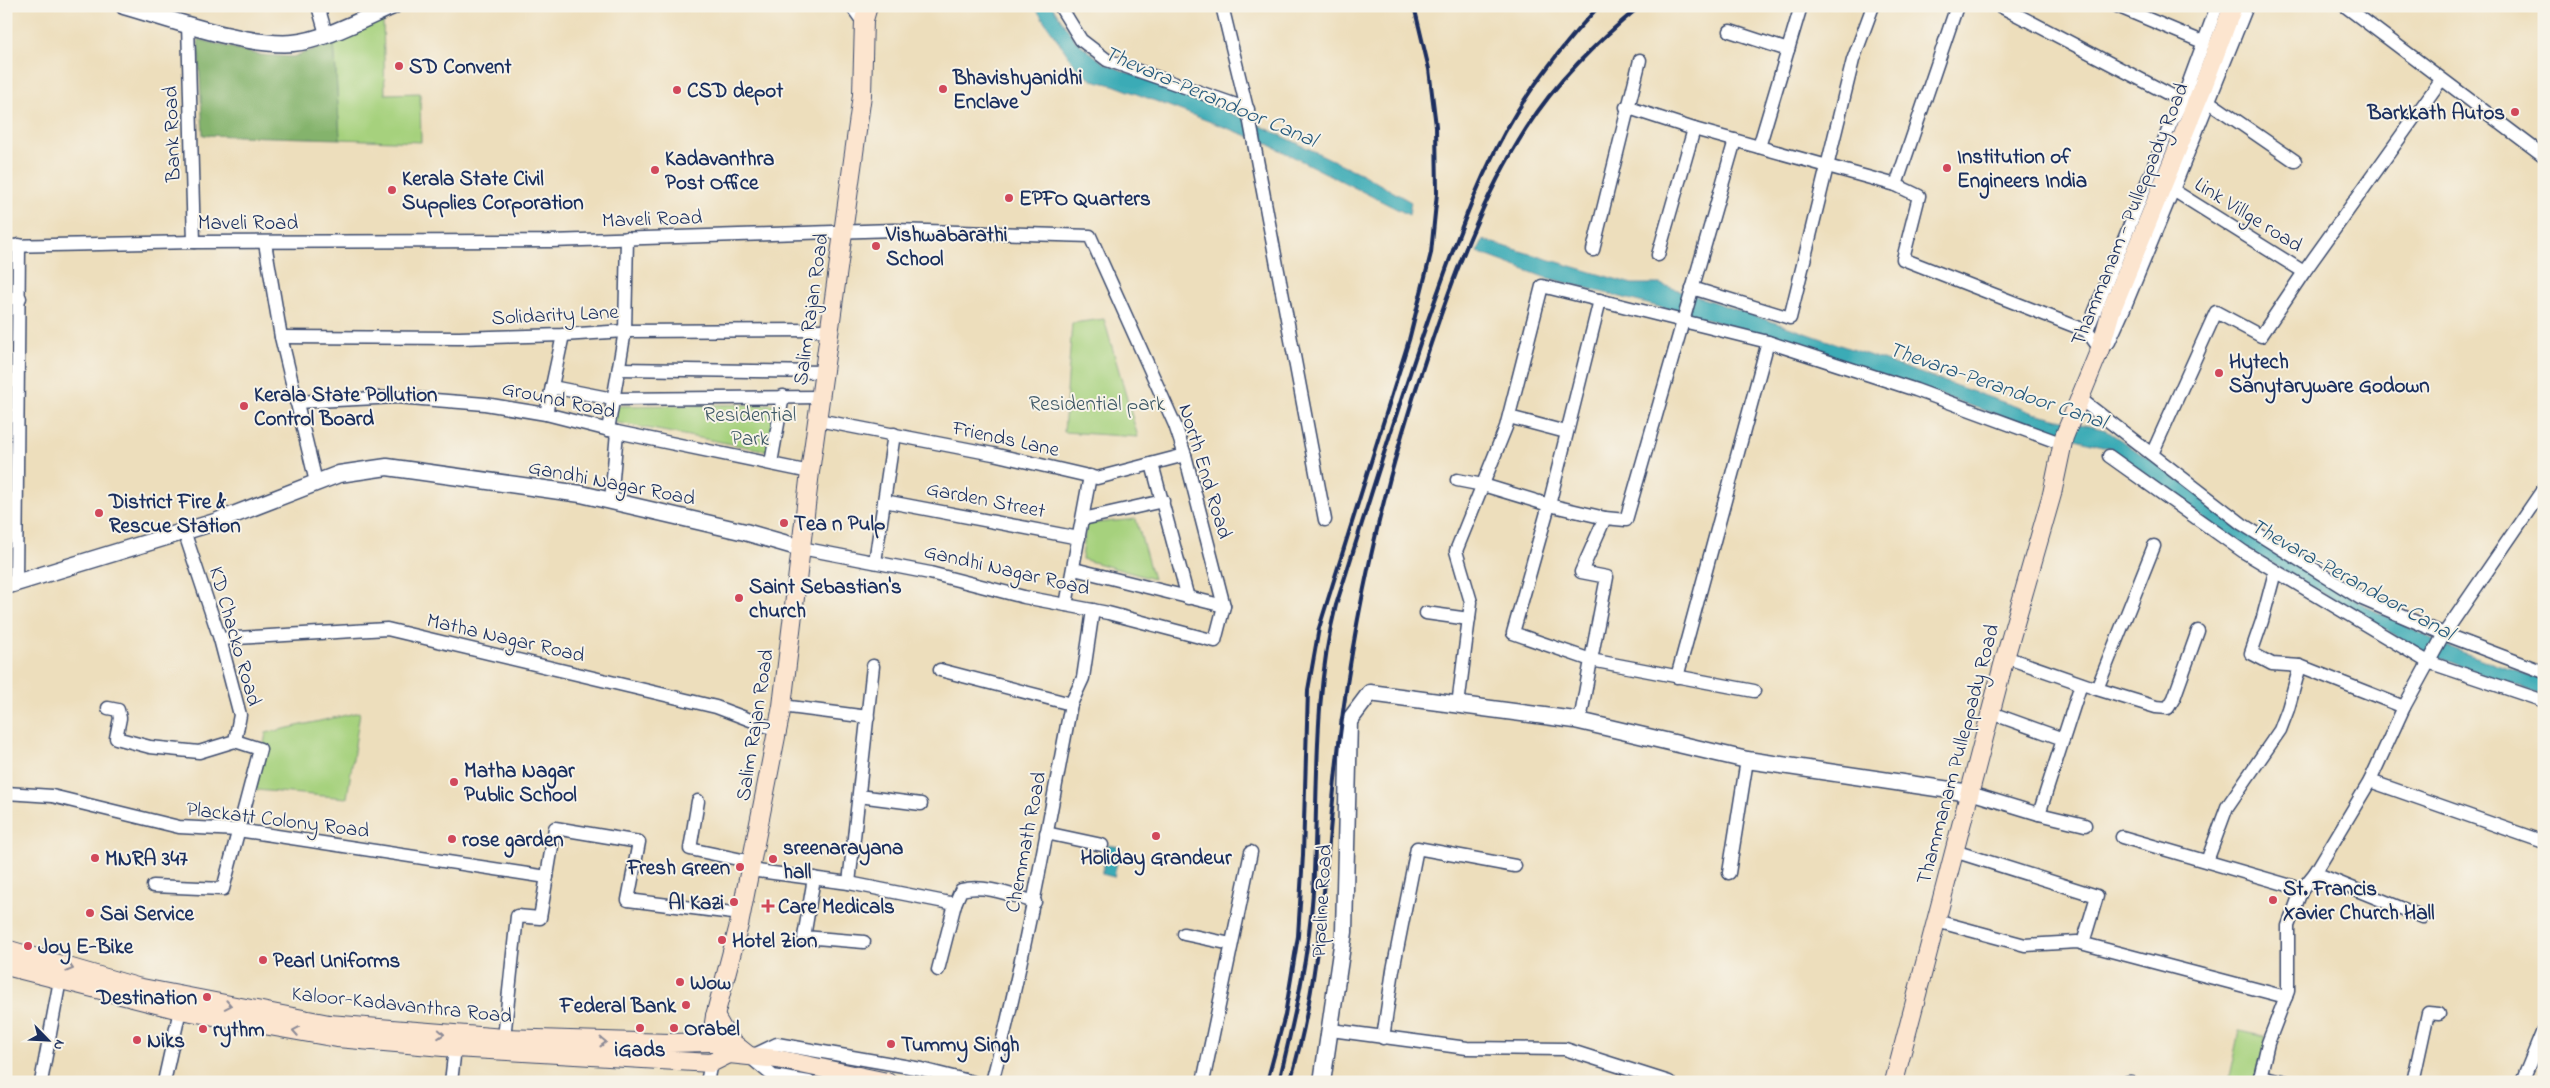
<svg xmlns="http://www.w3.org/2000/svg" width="2550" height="1088" viewBox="0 0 2550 1088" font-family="'Indie Flower',sans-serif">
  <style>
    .green { fill: #a6d17d; stroke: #60806e }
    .forest { fill: #84b36c; stroke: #507165 }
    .water { fill: #3aabb6; stroke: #2a6d8a }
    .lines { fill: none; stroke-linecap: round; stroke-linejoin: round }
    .minor-casing { stroke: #3a496c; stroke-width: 15 }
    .tertiary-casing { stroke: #3a496c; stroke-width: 19 }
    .secondary-casing { stroke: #3a496c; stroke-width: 20 }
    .minor { stroke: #fff; stroke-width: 12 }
    .tertiary { stroke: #fff; stroke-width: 16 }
    .secondary { stroke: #fce5cf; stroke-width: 18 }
    .rail { stroke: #1b2f5e; stroke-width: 4 }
    .oneway { stroke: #8c8a96 }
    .poi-dot { fill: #d1495b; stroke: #f7f3e8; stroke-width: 2 }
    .labels { text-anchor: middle; stroke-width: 4; stroke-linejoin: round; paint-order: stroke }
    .poi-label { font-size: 21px; font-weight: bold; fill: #1b2f5e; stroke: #f7f3e8; text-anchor: start }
    .street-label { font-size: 21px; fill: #1b2f5e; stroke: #f7f3e8 }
    .park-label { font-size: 21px; fill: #3e5866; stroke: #f7f3e8 }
    .water-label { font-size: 22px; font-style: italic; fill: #265a7d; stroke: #f7f3e8 }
  </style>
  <rect width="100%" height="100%" fill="#f7f3e8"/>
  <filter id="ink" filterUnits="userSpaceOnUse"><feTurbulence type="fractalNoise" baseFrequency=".02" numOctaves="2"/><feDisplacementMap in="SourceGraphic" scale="10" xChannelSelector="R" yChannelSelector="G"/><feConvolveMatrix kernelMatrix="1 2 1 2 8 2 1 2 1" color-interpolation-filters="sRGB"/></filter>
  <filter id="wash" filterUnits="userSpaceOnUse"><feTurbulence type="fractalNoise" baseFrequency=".0096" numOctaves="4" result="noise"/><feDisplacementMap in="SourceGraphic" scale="20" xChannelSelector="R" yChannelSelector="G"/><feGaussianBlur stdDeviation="1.12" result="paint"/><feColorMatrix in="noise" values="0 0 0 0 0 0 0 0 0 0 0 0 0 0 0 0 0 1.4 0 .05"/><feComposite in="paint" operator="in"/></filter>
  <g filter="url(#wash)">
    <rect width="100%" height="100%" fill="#eddebc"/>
    <g class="green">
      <polygon points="383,20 385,94 420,93 421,142 340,139 334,42"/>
      <polygon points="1104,319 1138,437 1064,432 1072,323"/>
      <rect x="6" y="393" width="5" height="64"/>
      <polygon points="776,404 769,451 614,422 617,406"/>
      <polygon points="1136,519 1153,579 1082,559 1086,524"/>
      <polygon points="360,712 347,798 256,790 266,733"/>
      <polygon points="2239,1031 2266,1037 2255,1082 2228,1082"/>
    </g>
    <polygon class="forest" points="198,39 260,55 293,57 334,42 340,139 203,135"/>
    <g class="water">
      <polygon points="1034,6 1052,6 1075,40 1104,63 1257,124 1362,174 1411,202 1409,215 1264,142 1113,85 1092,80 1078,70"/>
      <polygon points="1483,240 1632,284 1660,284 1797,330 2034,413 2106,430 2363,605 2449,647 2505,668 2544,679 2544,696 2425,653 2233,541 2170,492 2110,448 2035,428 1766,335 1544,277 1477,252"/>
      <polygon points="1108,845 1120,847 1114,877 1102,874"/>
    </g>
  </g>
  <g filter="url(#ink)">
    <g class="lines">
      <g class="minor-casing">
        <g id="minor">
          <polyline points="318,6 326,34"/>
          <polyline points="1060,6 1081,40 1107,60 1248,109"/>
          <polyline points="1222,6 1249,117 1325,520"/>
          <polyline points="2000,6 2182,101"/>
          <polyline points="2117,6 2205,43"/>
          <polyline points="2217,6 2182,101 2171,123 2087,331 2100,349 2109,342 2123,311 2173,190 2304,272 2441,80"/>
          <polyline points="2345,6 2544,156"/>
          <polyline points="188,24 194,242"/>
          <polyline points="1730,31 1788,50"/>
          <polyline points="2208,101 2295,161"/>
          <polyline points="1626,107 1694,129 1896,185 1919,196 1903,259 2087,331"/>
          <polyline points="1735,140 1626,520 1605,518 1581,572 1607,577 1591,660 1754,691"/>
          <polyline points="1759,147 1801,6"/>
          <polyline points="1896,185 1957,6"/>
          <polyline points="2173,190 2247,6"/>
          <polyline points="265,243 281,337 316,482"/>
          <polyline points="6,246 194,242 551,241 894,230 1090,236 1175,425 1185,455 1224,606 1215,641 1108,613 1024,597 930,573 801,548"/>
          <polyline points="1593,250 1640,60"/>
          <polyline points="1658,255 1694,129"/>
          <polyline points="1692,288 1790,318 1853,60 1873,6"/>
          <polyline points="6,298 20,298"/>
          <polyline points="281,337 459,338 563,335 625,331 830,330"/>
          <polyline points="619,369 824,372"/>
          <polyline points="552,387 613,399 821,397"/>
          <polyline points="2079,398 2242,524 2360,598 2444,634 2544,672"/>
          <polyline points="296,402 397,397 485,404 546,414 617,432 810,472"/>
          <polyline points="546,414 563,335"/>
          <polyline points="1509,417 1566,432"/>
          <polyline points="818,420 993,454 1097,478 1185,455"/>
          <polyline points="608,430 625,331 627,238"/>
          <polyline points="2152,454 2216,312 2261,336 2304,272"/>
          <polyline points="2109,456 2244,552 2428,662 2544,701"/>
          <polyline points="771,463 783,396"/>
          <polyline points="1152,464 1188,598"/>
          <polyline points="1457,480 1483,485 1549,505 1605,518"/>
          <polyline points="611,501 617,432"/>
          <polyline points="884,501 1079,538"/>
          <polyline points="1083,519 1163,501"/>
          <polyline points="875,562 894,434"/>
          <polyline points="1074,569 1224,606"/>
          <polyline points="2275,572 2262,621 2251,653 2272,664 2300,666"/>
          <polyline points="16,584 19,245"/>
          <polyline points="1066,605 1090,476"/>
          <polyline points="1426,613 1469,619"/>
          <polyline points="220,639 387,629 716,707 777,730"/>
          <polyline points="2005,657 2097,689 2154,546"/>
          <polyline points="940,670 1071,704"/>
          <polyline points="1677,677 1768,342"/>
          <polyline points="2097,689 2156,707 2168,708 2174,698 2198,631"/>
          <polyline points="1458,705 1471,602 1456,551 1506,427 1542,286 1768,342 1916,390 2063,444"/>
          <polyline points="782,706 868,717"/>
          <polyline points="108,708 118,710 120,718 116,738 150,747 199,752 235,741 240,715 220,639 184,531"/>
          <polyline points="1991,713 2063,739"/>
          <polyline points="1580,721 1591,660 1513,633 1549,505 1600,300"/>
          <polyline points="2370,781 2544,842"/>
          <polyline points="6,793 52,796 179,827 238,830 547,877"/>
          <polyline points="1970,793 2039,814 2085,825"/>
          <polyline points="859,796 921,804"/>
          <polyline points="698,801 690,849 752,862"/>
          <polyline points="2039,814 2081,684"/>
          <polyline points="1046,833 1102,845"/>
          <polyline points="2122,837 2302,889"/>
          <polyline points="1954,851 2097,896 2083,943"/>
          <polyline points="2207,861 2227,807 2280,730 2288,709 2300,666 2404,707"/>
          <polyline points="750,870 849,883 955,904"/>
          <polyline points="1729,873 1747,760"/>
          <polyline points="2315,873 2423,917"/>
          <polyline points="814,878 804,937 864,942"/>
          <polyline points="849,883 873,666"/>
          <polyline points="153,886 223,889 260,749 235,741"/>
          <polyline points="1936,921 2025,945 2077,942 2286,997"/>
          <polyline points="1184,934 1231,944"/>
          <path d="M938 970 955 904 961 890C985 884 1011 895 1035 902"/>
          <polyline points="1331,1030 1467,1048 1565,1049 1669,1082"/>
          <polyline points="504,1038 517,916 540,918 555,828 639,842 628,900 741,914"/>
          <polyline points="1383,1038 1393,970 1417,848 1515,866"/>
          <polyline points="2260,1076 2287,1082"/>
          <polyline points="41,1082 60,980"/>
          <polyline points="164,1082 180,1010"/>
          <polyline points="451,1082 455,1048"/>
          <polyline points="707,1082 711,1063"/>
          <polyline points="809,1082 773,1076 750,1057 777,1044 921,1069 973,1082"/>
          <path d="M992 1082C1025 957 1047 831 1071 704L1083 678 1093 610"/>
          <polyline points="1203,1082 1251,852"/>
          <polyline points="2128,1082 2131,1082"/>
          <polyline points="2259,1082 2268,1043 2288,991 2288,926 2302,889 2315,873 2370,781 2404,707 2444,634 2544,488"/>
          <polyline points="2413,1082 2428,1013 2439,1014"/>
          <polyline points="2522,1082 2544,1028"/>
        </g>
      </g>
      <g class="tertiary-casing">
        <g id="tertiary">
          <path d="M124 6C170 19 247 47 293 43 322 41 365 18 393 6"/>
          <polyline points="854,6 864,20"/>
          <polyline points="6,586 215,522 339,474 387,467 581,494 745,532 801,548"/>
          <polyline points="1322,1082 1344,932 1349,721 1370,693 1575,720 1747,760 1970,793"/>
        </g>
      </g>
      <g class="secondary-casing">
        <g id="secondary">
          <polyline points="6,949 137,987 329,1024 504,1038 670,1043 711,1042"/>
          <polyline points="6,966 180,1010 337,1038 455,1048 711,1063 729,1054"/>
          <polyline points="715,1016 728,1039 748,1055"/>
          <polyline points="711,1042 715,1016 739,925 782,706 810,472 862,95 864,20 868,6"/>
          <polyline points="720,1048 729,1054 777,1059 887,1082"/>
          <polyline points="1894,1082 2003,665 2052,494 2064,437 2100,349 2111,311 2202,89 2233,6"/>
        </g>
      </g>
      <use href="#minor" class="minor"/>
      <use href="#tertiary" class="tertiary"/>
      <use href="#secondary" class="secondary"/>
      <g class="rail">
        <polyline points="1267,1082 1285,1015 1298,936 1303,855 1308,690 1319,628 1409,340 1431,253 1437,193 1436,126 1429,69 1414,6"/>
        <path d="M1279 1082C1294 1019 1309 956 1313 892 1319 795 1312 699 1336 605 1370 500 1401 393 1439 289 1460 230 1483 167 1516 113 1540 75 1568 39 1599 6"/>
        <path d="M1290 1082C1322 976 1326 853 1339 743 1355 609 1385 479 1428 352 1454 275 1482 198 1526 129 1556 81 1597 42 1640 6"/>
      </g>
    </g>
    <defs><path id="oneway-chevron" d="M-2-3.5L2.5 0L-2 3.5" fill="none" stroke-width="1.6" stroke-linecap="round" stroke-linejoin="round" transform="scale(1.25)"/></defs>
    <g class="oneway">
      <use href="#oneway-chevron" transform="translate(70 968) rotate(16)"/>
      <use href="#oneway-chevron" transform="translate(228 1005) rotate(11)"/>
      <use href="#oneway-chevron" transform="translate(296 1031) rotate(-170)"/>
      <use href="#oneway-chevron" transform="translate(441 1034) rotate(4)"/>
      <use href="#oneway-chevron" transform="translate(603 1042) rotate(1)"/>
    </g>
  </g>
  <g class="poi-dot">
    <circle cx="399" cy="66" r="5"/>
    <circle cx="943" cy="89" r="5"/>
    <circle cx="677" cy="90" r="5"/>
    <circle cx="2515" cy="112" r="5"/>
    <circle cx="1947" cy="168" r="5"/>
    <circle cx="655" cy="170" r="5"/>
    <circle cx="392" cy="190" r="5"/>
    <circle cx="1009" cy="198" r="5"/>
    <circle cx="876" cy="246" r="5"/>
    <circle cx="2219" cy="373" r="5"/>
    <circle cx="244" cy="406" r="5"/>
    <circle cx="99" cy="513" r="5"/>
    <circle cx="784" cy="523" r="5"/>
    <circle cx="739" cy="598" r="5"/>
    <circle cx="454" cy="782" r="5"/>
    <circle cx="1156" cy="836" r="5"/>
    <circle cx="452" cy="839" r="5"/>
    <circle cx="95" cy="858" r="5"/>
    <circle cx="773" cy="859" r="5"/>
    <circle cx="740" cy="867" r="5"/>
    <circle cx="2273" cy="900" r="5"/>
    <circle cx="734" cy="902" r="5"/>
    <path d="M765.5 898.5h5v5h5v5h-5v5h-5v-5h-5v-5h5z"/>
    <circle cx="90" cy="913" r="5"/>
    <circle cx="722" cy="940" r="5"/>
    <circle cx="28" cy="946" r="5"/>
    <circle cx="263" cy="960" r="5"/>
    <circle cx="680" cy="982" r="5"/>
    <circle cx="207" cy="997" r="5"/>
    <circle cx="686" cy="1005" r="5"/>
    <circle cx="640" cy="1028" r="5"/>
    <circle cx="674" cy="1028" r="5"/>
    <circle cx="203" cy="1029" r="5"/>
    <circle cx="137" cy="1040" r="5"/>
    <circle cx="891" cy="1044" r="5"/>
  </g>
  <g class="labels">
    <g class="poi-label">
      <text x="409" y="73">SD Convent</text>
      <text x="953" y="84">Bhavishyanidhi<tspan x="953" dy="24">Enclave</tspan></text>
      <text x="687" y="97">CSD depot</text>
      <text x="2505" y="119" text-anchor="end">Barkkath Autos</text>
      <text x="1957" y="163">Institution of<tspan x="1957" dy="24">Engineers India</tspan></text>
      <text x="665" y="165">Kadavanthra<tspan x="665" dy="24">Post Office</tspan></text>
      <text x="402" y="185">Kerala State Civil<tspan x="402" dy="24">Supplies Corporation</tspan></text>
      <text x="1019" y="205">EPFO Quarters</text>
      <text x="886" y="241">Vishwabarathi<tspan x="886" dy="24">School</tspan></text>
      <text x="2229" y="368">Hytech<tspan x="2229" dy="24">Sanytaryware Godown</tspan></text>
      <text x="254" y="401">Kerala State Pollution<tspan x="254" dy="24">Control Board</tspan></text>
      <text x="109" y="508">District Fire &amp;<tspan x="109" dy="24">Rescue Station</tspan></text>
      <text x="794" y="530">Tea n Pulp</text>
      <text x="749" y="593">Saint Sebastian's<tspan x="749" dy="24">church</tspan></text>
      <text x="464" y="777">Matha Nagar<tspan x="464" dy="24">Public School</tspan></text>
      <text x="462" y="846">rose garden</text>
      <text x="783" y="854">sreenarayana<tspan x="783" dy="24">hall</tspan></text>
      <text x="1156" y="864" text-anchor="middle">Holiday Grandeur</text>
      <text x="105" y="865">MNRA 347</text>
      <text x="730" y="874" text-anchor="end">Fresh Green</text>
      <text x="2283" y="895">St. Francis<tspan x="2283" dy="24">Xavier Church Hall</tspan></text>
      <text x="724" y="909" text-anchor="end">Al Kazi</text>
      <text x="778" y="913">Care Medicals</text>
      <text x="100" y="920">Sai Service</text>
      <text x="732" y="947">Hotel Zion</text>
      <text x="38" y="953">Joy E-Bike</text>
      <text x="273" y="967">Pearl Uniforms</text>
      <text x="690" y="989">Wow</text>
      <text x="197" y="1004" text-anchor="end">Destination</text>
      <text x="676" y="1012" text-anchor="end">Federal Bank</text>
      <text x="684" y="1035">Orabel</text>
      <text x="213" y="1036">rythm</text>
      <text x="147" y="1047">Niks</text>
      <text x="901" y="1051">Tummy Singh</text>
      <text x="640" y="1056" text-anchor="middle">iGads</text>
    </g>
    <g class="street-label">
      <text transform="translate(171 134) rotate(-92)" y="7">Bank Road</text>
      <text transform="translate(2129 214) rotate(-68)" y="7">Thammanam - Pulleppady Road</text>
      <text transform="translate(2249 214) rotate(32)" y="7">Link Villge road</text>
      <text transform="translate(652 218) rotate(-2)" y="7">Maveli Road</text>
      <text x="248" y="229">Maveli Road</text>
      <text transform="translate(810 309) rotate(-82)" y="7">Salim Rajan Road</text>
      <text transform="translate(555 314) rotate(-3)" y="7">Solidarity Lane</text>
      <text transform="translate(559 399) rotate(12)" y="7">Ground Road</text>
      <text transform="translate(1006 438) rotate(12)" y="7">Friends Lane</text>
      <text transform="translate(1206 471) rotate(73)" y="7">North End Road</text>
      <text transform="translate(612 482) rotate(11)" y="7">Gandhi Nagar Road</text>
      <text transform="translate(986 499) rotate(11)" y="7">Garden Street</text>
      <text transform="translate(1007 569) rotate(13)" y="7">Gandhi Nagar Road</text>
      <text transform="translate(236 636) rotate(74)" y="7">KD Chacko Road</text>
      <text transform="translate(506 637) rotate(13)" y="7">Matha Nagar Road</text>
      <text transform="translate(754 725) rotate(-81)" y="7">Salim Rajan Road</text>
      <text transform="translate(1957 754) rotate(-75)" y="7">Thammanam Pulleppady Road</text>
      <text transform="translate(278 819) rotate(7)" y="7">Plackatt Colony Road</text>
      <text transform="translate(1025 842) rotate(-79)" y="7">Chemmath Road</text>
      <text transform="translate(1321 901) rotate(-87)" y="7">Pipeline Road</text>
      <text transform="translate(402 1004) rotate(6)" y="7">Kaloor-Kadavanthra Road</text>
    </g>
    <g class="park-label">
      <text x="1097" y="410">Residential park</text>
      <text x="750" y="421">Residential<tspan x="750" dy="24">Park</tspan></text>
    </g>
    <g class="water-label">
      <text transform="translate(1211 95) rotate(23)" y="8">Thevara-Perandoor Canal</text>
      <text transform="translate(1998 384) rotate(19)" y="8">Thevara-Perandoor Canal</text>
      <text transform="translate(2353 578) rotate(29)" y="8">Thevara-Perandoor Canal</text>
    </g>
  </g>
  <rect width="2550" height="1088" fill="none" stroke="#f7f3e8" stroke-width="25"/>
  <g transform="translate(48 1040) rotate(114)" stroke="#f7f3e8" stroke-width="4" paint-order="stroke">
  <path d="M0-4L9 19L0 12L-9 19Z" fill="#1b2f5e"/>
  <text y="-8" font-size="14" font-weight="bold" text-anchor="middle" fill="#1b2f5e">N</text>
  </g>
</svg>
